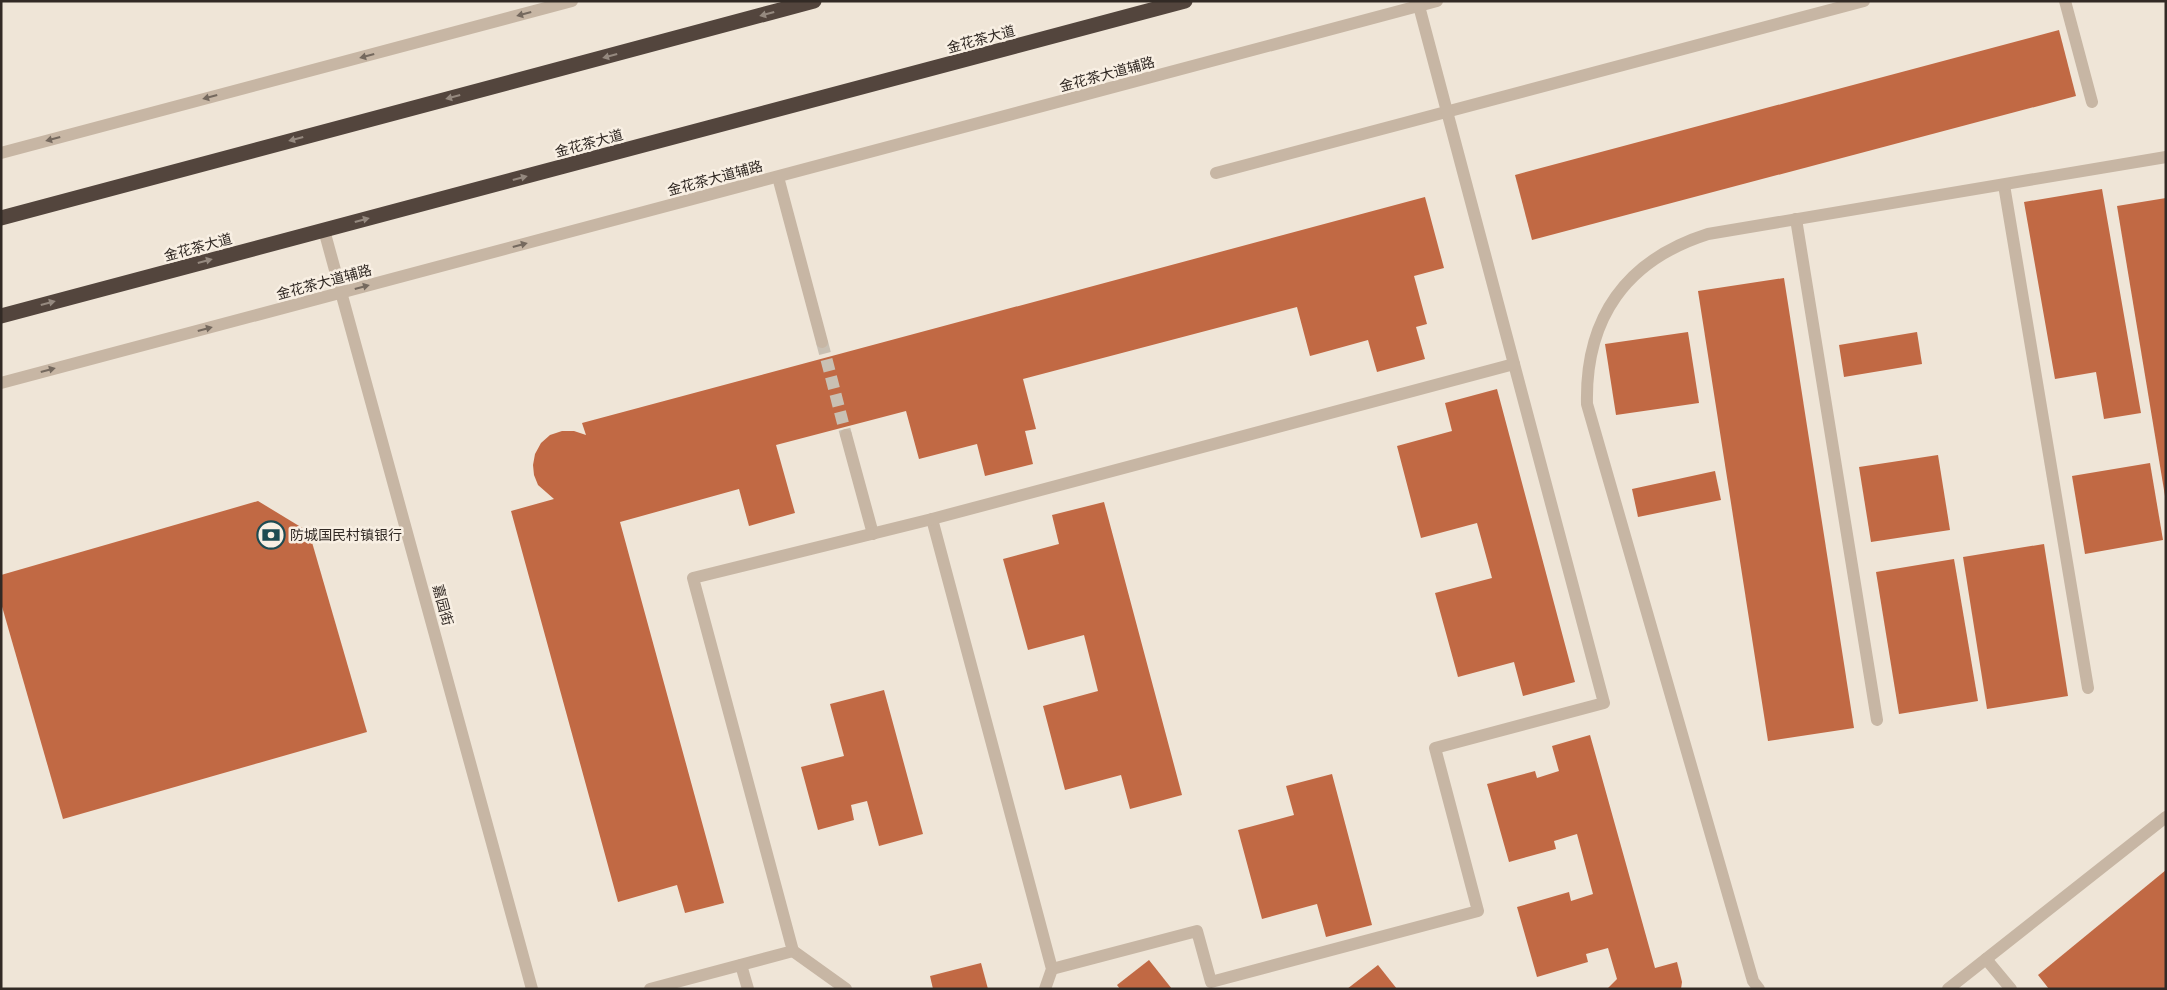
<svg xmlns="http://www.w3.org/2000/svg" width="2167" height="990" viewBox="0 0 2167 990" font-family="Rubik,'Noto Sans SC',sans-serif">
  <style>
    .building { fill: #c16944 }
    .lines { fill: none; stroke-linecap: round; stroke-linejoin: round }
    .minor-tunnel { stroke: #c9c0b3; stroke-width: 12; stroke-dasharray: 12 6; stroke-linecap: butt }
    .minor { stroke: #c7b6a4; stroke-width: 12 }
    .highway { stroke: #53453d; stroke-width: 15 }
    .oneway { fill: #75695e }
    .oneway2 { fill: #95897f }
    .labels { text-anchor: middle; stroke-width: 5; stroke-linejoin: round; paint-order: stroke }
    .street-label { font-size: 14px; fill: #322a25; stroke: #f8efe3 }
    .poi-label { font-size: 14px; fill: #322a25; stroke: #f8efe3; text-anchor: start }
  </style>
  <rect width="100%" height="100%" fill="#efe5d7"/>
  <g class="building">
    <polygon points="2059,30 2076,96 1532,240 1515,175"/>
    <polygon points="2102,189 2141,413 2104,419 2096,372 2055,379 2024,202"/>
    <polygon points="1425,197 1444,268 1414,276 1427,324 1416,327 1425,359 1377,372 1368,340 1310,356 1297,307 1023,379 1036,429 1025,431 1033,464 985,476 977,444 919,459 906,411 776,445 795,513 749,526 739,489 620,522 724,903 685,913 677,885 618,902 511,511 554,499 538,485 534,475 533,465 535,454 541,443 550,435 562,431 574,431 586,435 582,423"/>
    <polygon points="2166,198 2166,496 2165,496 2117,206"/>
    <polygon points="1784,278 1854,728 1768,741 1698,291"/>
    <polygon points="1688,332 1699,403 1616,415 1605,344"/>
    <polygon points="1917,332 1922,364 1844,377 1839,345"/>
    <polygon points="1497,389 1575,682 1523,696 1514,662 1458,677 1435,593 1492,578 1477,523 1421,538 1397,446 1452,431 1445,403"/>
    <polygon points="1938,455 1950,530 1871,542 1859,467"/>
    <polygon points="2150,463 2163,540 2085,554 2072,476"/>
    <polygon points="1715,471 1721,500 1638,517 1632,489"/>
    <polygon points="258,501 309,532 367,732 63,819 1,603 1,575"/>
    <polygon points="1104,502 1182,795 1130,809 1121,775 1065,790 1043,706 1098,691 1084,635 1028,650 1003,559 1059,544 1052,515"/>
    <polygon points="2044,544 2068,696 1987,709 1963,557"/>
    <polygon points="1954,559 1978,701 1899,714 1876,572"/>
    <polygon points="884,690 923,834 879,846 867,801 851,805 854,820 818,830 801,767 844,756 830,704"/>
    <polygon points="1590,735 1655,968 1677,962 1682,982 1681,989 1607,989 1617,979 1608,948 1586,954 1588,962 1537,977 1517,907 1569,892 1571,901 1593,894 1577,834 1554,841 1556,849 1509,862 1487,784 1535,771 1537,778 1559,771 1552,746"/>
    <polygon points="1332,774 1372,925 1326,937 1317,904 1262,919 1238,830 1294,815 1286,786"/>
    <polygon points="2166,870 2166,989 2049,989 2038,975"/>
    <polygon points="1149,960 1172,989 1120,989 1117,985"/>
    <polygon points="981,963 988,989 933,989 930,976"/>
    <polygon points="1378,965 1397,989 1347,989"/>
  </g>
  <g class="lines">
    <polyline class="minor-tunnel" points="822,342 846,435"/>
    <g class="minor">
      <polyline points="2065,1 2092,102"/>
      <polyline points="1,153 572,1"/>
      <polyline points="1216,173 1864,1"/>
      <polyline points="778,177 822,342"/>
      <polyline points="2004,185 2088,688"/>
      <polyline points="1796,219 1877,720"/>
      <polyline points="324,230 532,989"/>
      <polyline points="1,383 1437,1"/>
      <polyline points="846,435 873,534"/>
      <polyline points="932,519 1052,969 1045,989"/>
      <polyline points="793,951 846,989"/>
      <polyline points="1986,959 2011,989"/>
      <polyline points="741,965 748,989"/>
      <polyline points="1052,969 1197,931 1211,982 1478,911 1435,748 1604,703 1419,6"/>
      <polyline points="650,989 793,951 693,578 932,519 1514,364"/>
      <path d="M1759 989 1753 981 1587 404C1585 318 1626 260 1708 234L2166 157"/>
      <polyline points="1948,989 2166,817"/>
    </g>
    <g class="highway">
      <polyline points="1,218 814,1"/>
      <polyline points="1,316 1185,1"/>
    </g>
  </g>
  <defs><path id="oneway-solid" d="M-6-.8H1V-3.2L6.5 0L1 3.2V.8H-6Z" transform="scale(1.25)"/></defs>
  <g class="oneway">
    <use href="#oneway-solid" transform="translate(524 14) rotate(165)"/>
    <use href="#oneway-solid" transform="translate(367 56) rotate(165)"/>
    <use href="#oneway-solid" transform="translate(210 97) rotate(165)"/>
    <use href="#oneway-solid" transform="translate(53 139) rotate(165)"/>
    <use href="#oneway-solid" transform="translate(520 245) rotate(-15)"/>
    <use href="#oneway-solid" transform="translate(362 287) rotate(-15)"/>
    <use href="#oneway-solid" transform="translate(205 329) rotate(-15)"/>
    <use href="#oneway-solid" transform="translate(48 370) rotate(-15)"/>
  </g>
  <g class="oneway2">
    <use href="#oneway-solid" transform="translate(767 14) rotate(165)"/>
    <use href="#oneway-solid" transform="translate(610 56) rotate(165)"/>
    <use href="#oneway-solid" transform="translate(453 97) rotate(165)"/>
    <use href="#oneway-solid" transform="translate(296 139) rotate(165)"/>
    <use href="#oneway-solid" transform="translate(520 178) rotate(-15)"/>
    <use href="#oneway-solid" transform="translate(362 220) rotate(-15)"/>
    <use href="#oneway-solid" transform="translate(205 261) rotate(-15)"/>
    <use href="#oneway-solid" transform="translate(48 303) rotate(-15)"/>
  </g>
  <defs>
    <g id="bank-ring" transform="scale(1.4375)"><circle r="9.5" fill="#f8efe3" stroke="#1d4b52" stroke-width="1.5"/><path d="M-6-4H6V4H-6ZM0-2.3a2.3 2.3 0 1 0 0 4.6a2.3 2.3 0 1 0 0-4.6Z" fill="#1d4b52"/></g>
  </defs>
  <g fill-rule="evenodd">
    <use href="#bank-ring" x="271" y="535"/>
  </g>
  <g class="labels">
    <g class="street-label">
      <text transform="translate(981 39) rotate(-15)" y="5">金花茶大道</text>
      <text transform="translate(1107 74) rotate(-15)" y="5">金花茶大道辅路</text>
      <text transform="translate(589 143) rotate(-15)" y="5">金花茶大道</text>
      <text transform="translate(715 178) rotate(-15)" y="5">金花茶大道辅路</text>
      <text transform="translate(198 247) rotate(-15)" y="5">金花茶大道</text>
      <text transform="translate(324 282) rotate(-15)" y="5">金花茶大道辅路</text>
      <text transform="translate(443 605) rotate(75)" y="5">嘉园街</text>
    </g>
    <g class="poi-label">
      <text x="290" y="540">防城国民村镇银行</text>
    </g>
  </g>
  <rect width="2167" height="990" fill="none" stroke="#322a25" stroke-width="5"/>
</svg>
